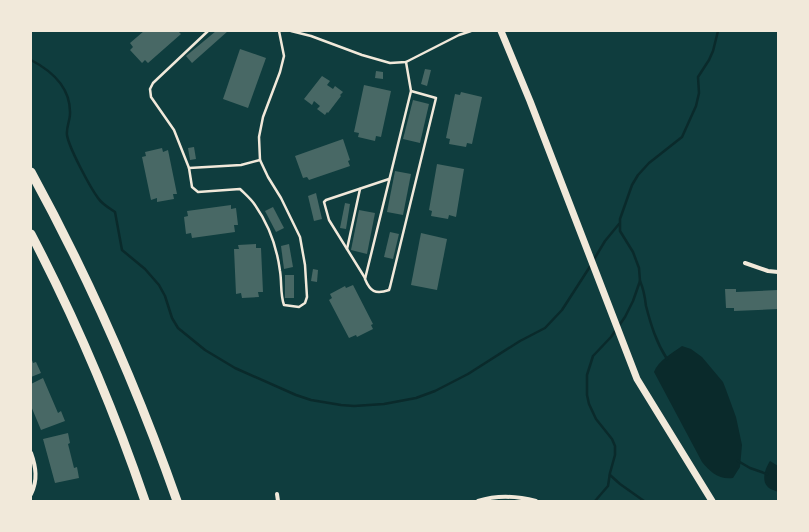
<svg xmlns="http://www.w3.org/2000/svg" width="809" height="532" viewBox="0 0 809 532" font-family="'Archivo Narrow',sans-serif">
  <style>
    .water { fill: #0a2a2b }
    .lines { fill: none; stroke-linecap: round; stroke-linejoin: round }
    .stream { stroke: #0a2a2b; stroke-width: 2.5 }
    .building { fill: #486865 }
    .service { stroke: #f1e9da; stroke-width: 2.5 }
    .minor { stroke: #f1e9da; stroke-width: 4 }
    .secondary { stroke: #f1e9da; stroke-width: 7 }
    .motorway { stroke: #f1e9da; stroke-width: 9 }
  </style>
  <rect width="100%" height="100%" fill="#0f3d3e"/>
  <g class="water">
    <path d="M682 346 691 349 702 357 723 382 725 387 736 417 742 445 740 467 733 478C719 480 710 472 702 462L654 372C658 361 672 353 682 346Z"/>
    <path d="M770 461 778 466V492C774 490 769 489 767 486 761 479 766 467 770 461Z"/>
  </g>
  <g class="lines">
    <g class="stream">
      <path d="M31 60C52 71 71 87 70 114 70 120 66 128 67 135 69 148 90 187 98 198 102 204 109 208 115 212L122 250 145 269 159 285 165 296 172 318 178 328 205 350 235 368 296 395 311 400 341 405 354 406 384 404 416 398 435 391 468 374 520 341 545 328 562 310 591 265"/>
      <polyline points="593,261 605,241 619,224"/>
      <path d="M640 281C644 290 645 297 646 306 651 325 656 342 667 359"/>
      <polyline points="738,461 750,468 767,474"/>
      <polyline points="610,475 620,484 644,501"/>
      <polyline points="595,501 608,486 610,473 615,455 615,446 612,439 596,419 589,404 587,395 587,375 593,356 611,337 625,317 633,301 640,281 639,268 633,252 620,231 620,219 632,185 638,175 649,163 682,137 696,106 699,93 698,77 709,60 713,51 718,31"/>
    </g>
  </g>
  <g class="building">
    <polygon points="144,31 178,31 181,34 148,63 145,60 142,63 130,50 133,47 130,43"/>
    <polygon points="216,31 228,31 192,63 186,56"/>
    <polygon points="240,49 266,58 248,108 223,99"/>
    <polygon points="425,69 431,70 427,86 421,84"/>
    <polygon points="376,71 383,72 383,79 375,78"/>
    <polygon points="322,76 330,81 327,85 333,89 335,86 343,92 340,95 341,96 328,113 327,112 325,115 317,109 320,106 314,101 312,105 304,99"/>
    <polygon points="364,85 391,91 381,137 376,136 375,141 358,137 359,133 354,132"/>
    <polygon points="461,92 482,97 472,144 467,143 466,147 449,144 450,139 446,138 455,94 460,95"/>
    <polygon points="413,100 429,104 420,143 403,139"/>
    <polygon points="343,139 350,160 348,161 350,166 309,180 307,177 303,178 295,156"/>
    <polygon points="194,147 196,159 190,160 188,148"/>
    <polygon points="162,148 163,152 168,150 177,194 173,194 174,199 157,202 157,198 151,200 142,157 146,156 145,152"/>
    <polygon points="437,164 464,169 456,217 449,215 448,219 431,216 432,211 429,210"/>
    <polygon points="395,171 411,174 403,215 387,212"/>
    <polygon points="316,193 322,219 314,221 308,196"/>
    <polygon points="345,203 350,204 346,229 340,228"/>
    <polygon points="231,205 231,209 236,208 238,225 234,225 235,232 192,238 191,233 186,234 184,217 188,216 187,211"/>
    <polygon points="273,207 284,228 276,232 265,211"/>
    <polygon points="359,210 375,213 367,254 351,250"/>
    <polygon points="390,232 399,234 393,259 384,257"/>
    <polygon points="421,233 447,239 437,290 411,285"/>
    <polygon points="256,244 256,248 261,248 263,292 258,292 259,297 242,298 241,293 236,294 234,249 239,249 238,245"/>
    <polygon points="289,244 293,267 284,269 281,246"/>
    <polygon points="313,269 318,270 317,282 311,281"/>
    <rect x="285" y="275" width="9" height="23"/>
    <polygon points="353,285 373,324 371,325 373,329 357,337 356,335 349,338 329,300 332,298 330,294 345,286 346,288"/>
    <polygon points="725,289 736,289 736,292 778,290 778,309 734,311 734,308 726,308"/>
    <polygon points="31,357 33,363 36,362 41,373 31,377"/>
    <polygon points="43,378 58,413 61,411 65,421 41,430 31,406 31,384"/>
    <polygon points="68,433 70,443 68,444 74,468 77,467 79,478 55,483 43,439"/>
  </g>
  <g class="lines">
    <g class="service">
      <polyline points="208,31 153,83 150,89 151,97 174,130 189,168 241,165 260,160"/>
      <polyline points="291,31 311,36 362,55 390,63 406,62 459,35 471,31"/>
      <path d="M406 62 411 91 365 279C370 291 375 295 389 290L390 287 436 98 411 91"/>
      <path d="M189 168 192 187 198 192 240 189C245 194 251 199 255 205 269 225 277 248 280 271 282 283 280 294 284 305L299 307 305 303 307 297 305 265 300 237 281 198 268 177 260 160 259 137 263 117 280 72 284 56 279 31"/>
      <polyline points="347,249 360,189"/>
      <polyline points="365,278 329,220 324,202 326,200 389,179"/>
    </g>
    <g class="minor">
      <polyline points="745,263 768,271 778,272"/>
      <path d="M31 453C36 467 38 480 31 494"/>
      <polyline points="277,494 278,501"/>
      <path d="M478 501C497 495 517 496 536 501"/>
    </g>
    <polyline class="secondary" points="501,31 530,101 637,379 712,501"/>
    <g class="motorway">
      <path d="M31 172C89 278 137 387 177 501"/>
      <path d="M31 234C76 320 114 410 145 501"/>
    </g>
  </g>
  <rect width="809" height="532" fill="none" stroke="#f1e9da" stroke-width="64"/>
</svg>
